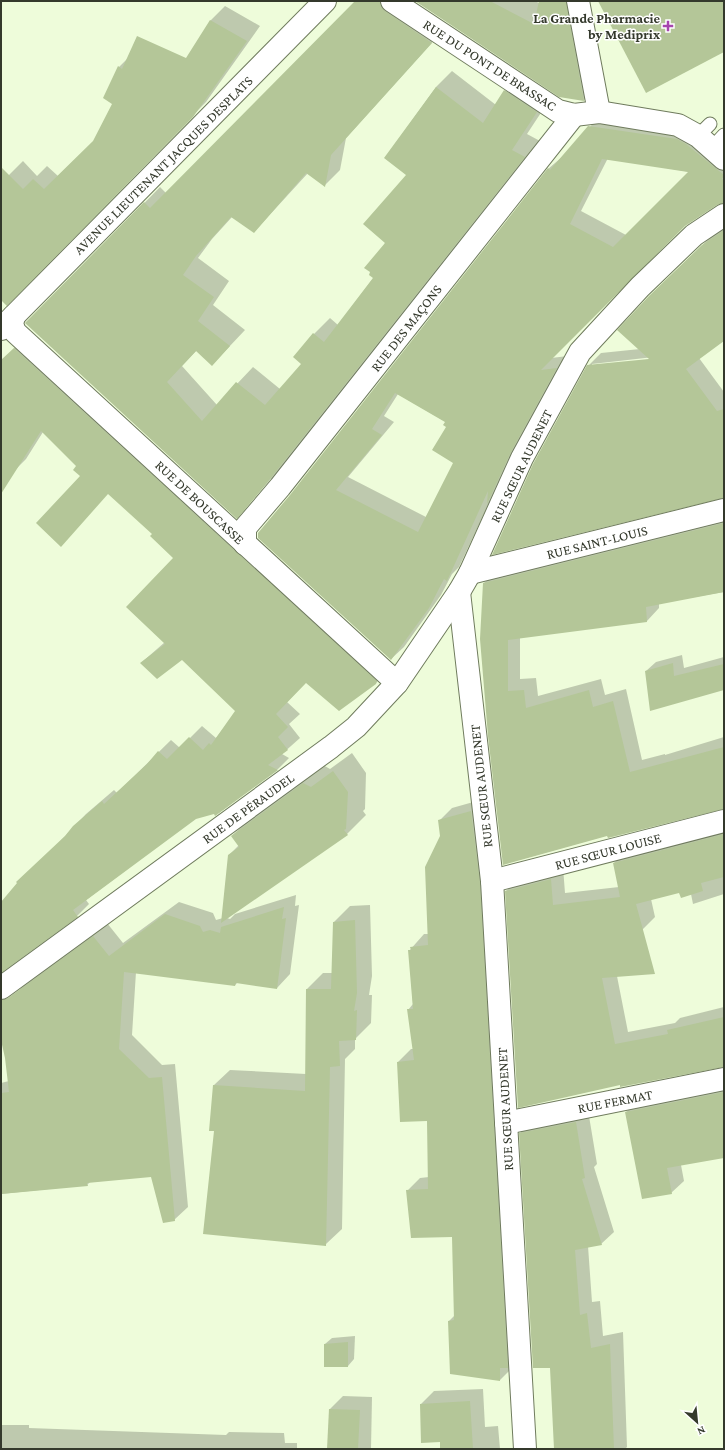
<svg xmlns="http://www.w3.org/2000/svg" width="725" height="1450" viewBox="0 0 725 1450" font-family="'Crimson Pro',serif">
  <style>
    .shadow { fill: #0003; fill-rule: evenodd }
    .building { fill: #b4c698; fill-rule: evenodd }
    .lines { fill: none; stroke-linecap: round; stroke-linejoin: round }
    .service-casing { stroke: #6f7b5d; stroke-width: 15 }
    .minor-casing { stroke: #6f7b5d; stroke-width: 24 }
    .tertiary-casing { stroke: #6f7b5d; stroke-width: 24 }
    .secondary-casing { stroke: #6f7b5d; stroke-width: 24 }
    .service { stroke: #fff; stroke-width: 13 }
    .minor { stroke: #fff; stroke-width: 22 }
    .tertiary { stroke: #fff; stroke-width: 22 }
    .secondary { stroke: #fff; stroke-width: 22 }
    .poi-dot { fill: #a645ad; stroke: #fff; stroke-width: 1.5 }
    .labels { text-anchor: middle; stroke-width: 3; stroke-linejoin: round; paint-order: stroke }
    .poi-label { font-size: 14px; font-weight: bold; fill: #34392c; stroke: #fff; text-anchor: end }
    .street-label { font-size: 14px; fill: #34392c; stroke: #fff }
  </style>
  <rect width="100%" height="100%" fill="#eefcda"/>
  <g class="shadow">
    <polygon points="356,1 411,1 447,26 346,138 340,170 325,185 308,173 254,232 232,217 212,239 198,258 229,281 213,305 245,330 212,365 197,350 182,366 217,405 253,367 280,389 303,364 314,334 330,318 338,325 374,277 407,175 385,158 436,87 452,71 496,105 505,91 521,75 552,96 527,134 540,141 286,462 237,517 27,323 160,187 166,193"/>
    <polygon points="416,1 535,1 539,3 540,1 584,1 600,84 584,100 560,96"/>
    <polygon points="225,6 260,26 206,102 7,304 1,299 1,183 23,161 37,176 47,166 58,176 94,141 116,105 119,67 132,54 153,115 211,20"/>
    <path d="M602 114 690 127 724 153V202L717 204 685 225 551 358 568 356 500 491 490 501 459 567 452 574 441 595 404 647 391 659 291 495 548 169 562 157ZM608 158 690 172 626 235 581 211ZM398 394 446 422 448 427 455 463 426 517 348 477 394 422 384 416Z"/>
    <path d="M724 227V340L699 358 724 392V497L588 366 601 353 640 349 663 283 716 232ZM654 357V359L592 366V364Z"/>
    <polygon points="26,336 388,670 376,683 306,682 287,702 300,714 289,724 300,738 282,754 289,758 278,769 216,815 214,813 195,818 86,900 89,904 77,916 1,971 1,904 86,814 114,790 117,793 171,740 180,748 202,726 216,738 237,711 182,658 141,663 165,642 174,558 153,534 109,493 81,476 78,466 43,432 26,459 14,471 1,464 1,362"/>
    <polygon points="724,514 724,592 659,603 659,608 647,621 520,637 520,679 536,678 538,696 601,679 605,695 626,689 642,760 665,754 665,755 724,737 724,808 608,835 504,864 484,583 497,570"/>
    <polygon points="682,655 684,668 724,657 724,689 646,671 656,662"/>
    <polygon points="352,753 366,773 365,809 363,811 366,815 347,834 227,918 230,919 235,914 296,895 295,906 299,905 290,974 277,988 238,982 235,985 136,972 132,1035 162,1065 175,1064 188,1207 174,1220 152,1176 90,1182 87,1185 1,1194 1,1083 9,1081 6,1058 1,1038 1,1010 28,981 107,923 123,943 179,902 213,913 216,920 223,918 229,855 239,845 232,836 251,817 323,765 330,769"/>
    <polygon points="484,799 513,1367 500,1380 449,1321 455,1315 453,1236 407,1191 420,1178 429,1177 428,1120 398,1062 411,1049 414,1049 408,1010 413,1004 409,951 424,934 429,934 441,836 439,821 452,808"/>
    <polygon points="724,825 724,894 693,904 691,894 679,891 651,899 655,917 643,929 615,966 628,1032 675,1023 680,1018 724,1007 724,1066 621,1086 506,891 519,878 563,867 565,893 619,887 614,863 626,850"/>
    <polygon points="370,905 372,976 369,995 372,995 371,1023 355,1039 355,1049 345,1059 342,1229 326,1244 215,1130 214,1085 230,1070 306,1074 307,989 323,973 333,973 334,922 350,906"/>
    <polygon points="724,1082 724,1137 681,1165 684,1181 671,1193 626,1112 639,1100"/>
    <polygon points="588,1110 597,1164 594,1167 614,1232 601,1244 588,1246 592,1302 600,1301 603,1336 623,1332 627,1447 625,1449 555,1449 551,1367 520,1133 533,1121"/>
    <polygon points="355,1336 354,1359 348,1366 325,1344 332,1338"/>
    <polygon points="483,1389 485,1427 498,1426 500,1449 441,1449 441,1441 421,1404 434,1391"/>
    <polygon points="343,1396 372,1397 371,1449 328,1449 330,1409"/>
    <polygon points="1,1412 1,1425 29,1425 29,1428 226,1435 229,1432 284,1433 285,1443 297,1443 297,1449 1,1449"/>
  </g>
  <g class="building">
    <polygon points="355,1 380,1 381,7 385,11 432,43 331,155 325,187 306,173 254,233 231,217 196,256 183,275 214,297 198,321 230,346 212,366 196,351 167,382 202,421 236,382 265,405 301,364 293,357 313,333 324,342 373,278 369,275 370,272 364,268 385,243 363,224 406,175 384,158 436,87 483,123 504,90 537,112 512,150 525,157 270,479 237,519 25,323 144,202 150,208"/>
    <polygon points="415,1 490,1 534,24 539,1 566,1 584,101 559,97"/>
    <polygon points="598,1 724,1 724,52 646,93"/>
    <polygon points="210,20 247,41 193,117 7,306 1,300 1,167 23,189 33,179 44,189 93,141 112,104 103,98 118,66 122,69 137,36 186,58"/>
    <path d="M588 126 677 139 686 144 724 175V178H722L724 182V203L717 205 685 226 541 370 557 368 511 452 487 504 488 491 447 581 444 579 429 608 391 660 258 538V533L290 495 548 168 550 170ZM602 159 688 172 613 247 570 224ZM395 393 445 422 443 425 446 427 432 450 453 463 418 532 336 490 382 435 372 429Z"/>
    <polygon points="724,230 724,341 686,369 717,411 724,409 724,498 492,555 533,464 587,365 649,359 617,330 649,296 702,245"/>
    <polygon points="14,348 377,681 376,684 339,711 306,683 276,714 288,727 278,737 288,750 268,765 278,770 215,816 214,814 196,819 73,910 78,917 1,973 1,902 17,883 16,882 65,836 73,826 102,801 104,804 147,764 158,751 167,759 189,737 203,750 209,743 211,745 235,711 182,660 157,679 140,663 165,644 126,607 173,558 150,536 152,534 108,494 61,547 36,523 80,476 73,470 76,466 41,431 1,494 1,360"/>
    <polygon points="724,523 724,592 646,607 647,622 508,640 508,691 524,690 526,708 589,690 593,707 613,701 630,772 724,747 724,809 608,838 607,836 503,865 488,736 480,639 483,583"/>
    <polygon points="673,663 674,676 724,664 724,690 650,711 645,671"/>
    <polygon points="333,771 348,792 346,829 344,830 348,835 221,923 228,855 239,847 231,836 303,783 311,787"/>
    <polygon points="471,811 480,882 508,1368 500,1368 500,1381 450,1374 448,1321 454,1320 452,1237 411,1238 406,1190 428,1189 427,1121 400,1122 397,1062 414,1060 407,1009 413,1009 408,950 411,950 410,947 428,945 425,867 440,836 438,820"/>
    <polygon points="724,834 724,877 701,883 703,891 681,898 679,893 636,904 655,974 602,978 615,1044 668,1034 667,1030 724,1017 724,1067 620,1087 620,1085 518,1108 505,891 551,879 553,905 620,897 613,863"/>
    <polygon points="284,907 282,919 286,918 277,989 236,983 235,986 124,972 119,1049 149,1078 162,1077 175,1221 163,1223 151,1177 87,1183 88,1186 1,1194 1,1093 9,1092 5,1058 1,1040 1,1000 8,998 93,936 109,956 165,914 200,926 203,932 210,930 220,933 221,927"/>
    <polygon points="355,920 357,993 354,1011 357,1010 356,1040 339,1041 340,1066 330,1067 326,1246 203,1234 214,1131 209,1131 213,1085 305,1091 306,989 331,989 333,922"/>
    <polygon points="724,1092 724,1158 667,1168 672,1194 642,1199 625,1112"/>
    <polygon points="576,1122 585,1178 582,1179 602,1245 575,1250 580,1315 587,1313 591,1348 610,1344 614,1449 554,1449 550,1368 533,1368 519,1133"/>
    <polygon points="348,1342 348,1367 324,1367 324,1344"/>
    <polygon points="470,1401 473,1449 440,1449 440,1442 421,1443 420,1404"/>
    <polygon points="329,1409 360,1410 358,1449 327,1449"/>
  </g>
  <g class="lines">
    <g class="service-casing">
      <g id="service">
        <polyline points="698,136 710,124"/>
        <polyline points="712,148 724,135"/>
      </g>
    </g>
    <g class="minor-casing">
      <g id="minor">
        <polyline points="392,1 558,111 574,115 599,112 678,125 698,136 724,159"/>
        <polyline points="578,1 599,112"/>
        <polyline points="14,316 12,324 15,332 397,683"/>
        <polyline points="245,544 245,528 280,487 574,115"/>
        <polyline points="470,573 724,510"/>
        <polyline points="492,881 724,821"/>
        <polyline points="506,1123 724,1079"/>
      </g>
    </g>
    <g class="tertiary-casing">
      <polyline id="tertiary" points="459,592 492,881 525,1449"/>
    </g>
    <g class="secondary-casing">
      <g id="secondary">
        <polyline points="1,329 325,1"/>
        <polyline points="1,988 331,747 356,727 397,683 459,592 470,573 522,458 580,352 640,287 694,235 724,215"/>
      </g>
    </g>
    <use href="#service" class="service"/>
    <use href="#minor" class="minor"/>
    <use href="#tertiary" class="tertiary"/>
    <use href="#secondary" class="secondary"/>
  </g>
  <path class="poi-dot" d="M666 20h4v4h4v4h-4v4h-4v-4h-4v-4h4z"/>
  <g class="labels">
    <g class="poi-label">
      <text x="660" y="23">La Grande Pharmacie<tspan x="660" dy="16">by Mediprix</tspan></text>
    </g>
    <g class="street-label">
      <text transform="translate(490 65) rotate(33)" y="5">RUE DU PONT DE BRASSAC</text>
      <text transform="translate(163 165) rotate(-45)" y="5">AVENUE LIEUTENANT JACQUES DESPLATS</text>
      <text transform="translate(406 328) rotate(-52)" y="5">RUE DES MAÇONS</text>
      <text transform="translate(521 466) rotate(-64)" y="5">RUE SŒUR AUDENET</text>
      <text transform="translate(200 502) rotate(43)" y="5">RUE DE BOUSCASSE</text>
      <text transform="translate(597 542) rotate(-14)" y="5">RUE SAINT-LOUIS</text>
      <text transform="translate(481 786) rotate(-96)" y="5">RUE SŒUR AUDENET</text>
      <text transform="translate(248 808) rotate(-36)" y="5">RUE DE PÉRAUDEL</text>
      <text transform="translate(608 851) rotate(-15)" y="5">RUE SŒUR LOUISE</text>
      <text transform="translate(615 1101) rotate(-11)" y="5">RUE FERMAT</text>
      <text transform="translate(505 1109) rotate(-93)" y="5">RUE SŒUR AUDENET</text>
    </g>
  </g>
  <rect width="725" height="1450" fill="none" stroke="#34392c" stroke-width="4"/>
  <g transform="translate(697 1422) rotate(153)" stroke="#ffffff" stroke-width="3" paint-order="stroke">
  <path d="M0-3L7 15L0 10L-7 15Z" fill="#34392c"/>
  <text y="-6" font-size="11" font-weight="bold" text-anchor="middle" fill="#34392c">N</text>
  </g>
</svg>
